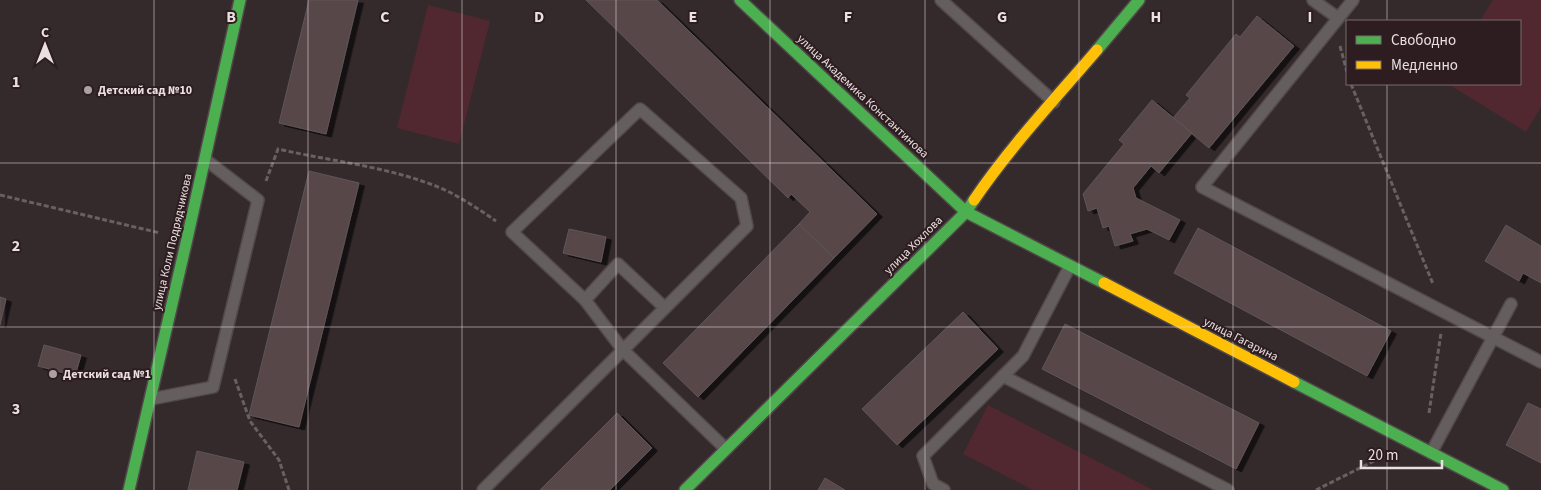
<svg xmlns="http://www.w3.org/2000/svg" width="1541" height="490" viewBox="0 0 1541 490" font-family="'Source Sans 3',sans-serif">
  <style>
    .green { fill: #512730 }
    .building { fill: #58464a; stroke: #5e5657; filter: url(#shadow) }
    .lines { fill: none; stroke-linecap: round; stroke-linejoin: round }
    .lane-casing { stroke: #51494a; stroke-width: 14 }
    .fast-casing { stroke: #51494a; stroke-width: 14 }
    .slow-casing { stroke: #51494a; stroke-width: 14 }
    .path { stroke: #676162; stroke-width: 3; stroke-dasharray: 5 2.5; stroke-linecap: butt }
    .lane { stroke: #655e5f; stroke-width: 11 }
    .fast { stroke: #4caf50; stroke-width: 11 }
    .slow { stroke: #ffc107; stroke-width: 11 }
    .grid { fill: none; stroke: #ebe0e1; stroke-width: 1; stroke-opacity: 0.55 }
    .poi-dot { fill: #aba0a2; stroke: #2d1d20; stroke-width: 2 }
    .labels { text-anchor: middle; stroke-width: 4; stroke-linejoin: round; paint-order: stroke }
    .poi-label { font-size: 12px; font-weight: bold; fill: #ebe0e1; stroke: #2d1d20; text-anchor: start }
    .street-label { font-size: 12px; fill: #ebe0e1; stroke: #2d1d20 }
    .grid-label { font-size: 16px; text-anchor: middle; font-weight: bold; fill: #ebe0e1; stroke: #2d1d20; stroke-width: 4; stroke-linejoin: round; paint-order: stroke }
  </style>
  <defs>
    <filter id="shadow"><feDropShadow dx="5.5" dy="3" stdDeviation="0" flood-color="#0009"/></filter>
  </defs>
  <rect width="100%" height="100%" fill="#342a2c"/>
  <g class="green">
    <polygon points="1493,0 1541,0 1541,107 1526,132 1448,84 1520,84 1520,21 1480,21"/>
    <polygon points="428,5 490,21 459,144 397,128"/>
    <polygon points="988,405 1153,490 1033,490 963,454"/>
  </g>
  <g class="building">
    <polygon points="309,0 358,0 326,134 279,123"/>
    <polygon points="586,0 657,0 877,214 834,258 799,224 810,212 791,194 788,198"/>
    <polygon points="1257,16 1294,46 1209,148 1173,118 1190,98 1186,95 1236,34 1240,37"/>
    <polygon points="1152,100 1192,133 1159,173 1151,166 1133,188 1136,198 1180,220 1169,240 1147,229 1130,234 1133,241 1115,246 1109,226 1103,228 1097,208 1088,211 1083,194 1124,144 1119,140"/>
    <polygon points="309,171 359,183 299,427 249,415"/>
    <polygon points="799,224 834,258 698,397 663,363"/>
    <polygon points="1506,225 1541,246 1541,283 1523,273 1519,281 1485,261"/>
    <polygon points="1198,228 1391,331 1367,376 1174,273"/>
    <polygon points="569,229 606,237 601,262 563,253"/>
    <polygon points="0,297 6,299 0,325"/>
    <polygon points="963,312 998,349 897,445 862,409"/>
    <polygon points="1065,324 1259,423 1236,469 1042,369"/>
    <polygon points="44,345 81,355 75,376 38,366"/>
    <polygon points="1528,403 1541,409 1541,463 1506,445"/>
    <polygon points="617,413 652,448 610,490 540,490"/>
    <polygon points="197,451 244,462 237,490 188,490"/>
    <polygon points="825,478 845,490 818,490"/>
  </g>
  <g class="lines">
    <g class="lane-casing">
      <g id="lane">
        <polyline points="941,0 1054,102"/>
        <polyline points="1313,0 1338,18"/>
        <polyline points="1353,0 1202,187 1541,362"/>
        <polyline points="585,300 618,264 665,308"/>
        <polyline points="1003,376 1228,490"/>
        <polyline points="151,399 213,387 258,200 206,160"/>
        <polyline points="1431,453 1511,304"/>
        <path d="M483 490C571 402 659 314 747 226L741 198 640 109 512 232 585 300 623 350 726 449"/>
        <polyline points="944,490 933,484 923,456 1023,356 1070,266"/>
      </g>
    </g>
    <g class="fast-casing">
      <g id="fast">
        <polyline points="740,0 966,212 1104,283"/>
        <polyline points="1097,50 1139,0"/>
        <polyline points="1294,382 1503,490"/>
        <polyline points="129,490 187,239 240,0"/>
        <polyline points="685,490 966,212 974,200"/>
      </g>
    </g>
    <g class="slow-casing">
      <g id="slow">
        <path d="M974 200C1010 147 1055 99 1097 50"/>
        <polyline points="1104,283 1294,382"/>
      </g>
    </g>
    <g class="path">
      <polyline points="1340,46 1347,72"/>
      <polyline points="1351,84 1433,284"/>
      <path d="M266 181 278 149C330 161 383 166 433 185 455 193 477 208 496 221"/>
      <polyline points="0,195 160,233"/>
      <polyline points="235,379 250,421 279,460 289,490"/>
      <polyline points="1429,413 1441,333"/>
      <polyline points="1316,490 1380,458"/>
    </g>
    <use href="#lane" class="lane"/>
    <use href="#fast" class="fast"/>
    <use href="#slow" class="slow"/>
  </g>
  <path class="grid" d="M154 0V490M308 0V490M462 0V490M616 0V490M770 0V490M925 0V490M1079 0V490M1233 0V490M1387 0V21M1387 84V490M0 163H1541M0 327H1541"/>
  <g class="poi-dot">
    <circle cx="88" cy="90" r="5"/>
    <circle cx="53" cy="374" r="5"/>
  </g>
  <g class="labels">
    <g class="poi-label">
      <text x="98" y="94">Детский сад №10</text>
      <text x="63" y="378">Детский сад №1</text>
    </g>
    <g class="street-label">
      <text transform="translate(863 96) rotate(43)" y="4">улица Академика Константинова</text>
      <text transform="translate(172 242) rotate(-77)" y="4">улица Коли Подрядчикова</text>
      <text transform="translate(913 245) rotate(-45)" y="4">улица Хохлова</text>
      <text transform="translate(1241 339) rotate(27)" y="4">улица Гагарина</text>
    </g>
  </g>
  <g class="grid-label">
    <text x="231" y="22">B</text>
    <text x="385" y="22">C</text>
    <text x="539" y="22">D</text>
    <text x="693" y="22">E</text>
    <text x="848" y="22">F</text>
    <text x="1002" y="22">G</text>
    <text x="1156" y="22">H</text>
    <text x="1310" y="22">I</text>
    <text x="16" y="87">1</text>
    <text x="16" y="251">2</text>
    <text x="16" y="414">3</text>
  </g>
  <rect x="1346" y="20" width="175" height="65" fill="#2d1d20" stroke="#796b6d"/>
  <rect x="1356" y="36" width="25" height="8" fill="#4caf50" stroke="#796b6d"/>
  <text x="1391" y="45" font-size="15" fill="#ebe0e1">Свободно</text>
  <rect x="1356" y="61" width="25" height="8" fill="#ffc107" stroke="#796b6d"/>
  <text x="1391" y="70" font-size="15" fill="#ebe0e1">Медленно</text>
  <g transform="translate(45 45)" stroke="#2d1d20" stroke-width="4" paint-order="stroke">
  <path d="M0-4L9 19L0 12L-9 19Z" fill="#ebe0e1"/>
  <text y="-8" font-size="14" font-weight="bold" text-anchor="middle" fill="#ebe0e1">С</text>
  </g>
  <path d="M1361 460v8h81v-8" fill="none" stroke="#ebe0e1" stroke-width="2.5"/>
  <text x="1368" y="460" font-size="15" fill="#ebe0e1" stroke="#2d1d20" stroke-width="4" paint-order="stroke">20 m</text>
</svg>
